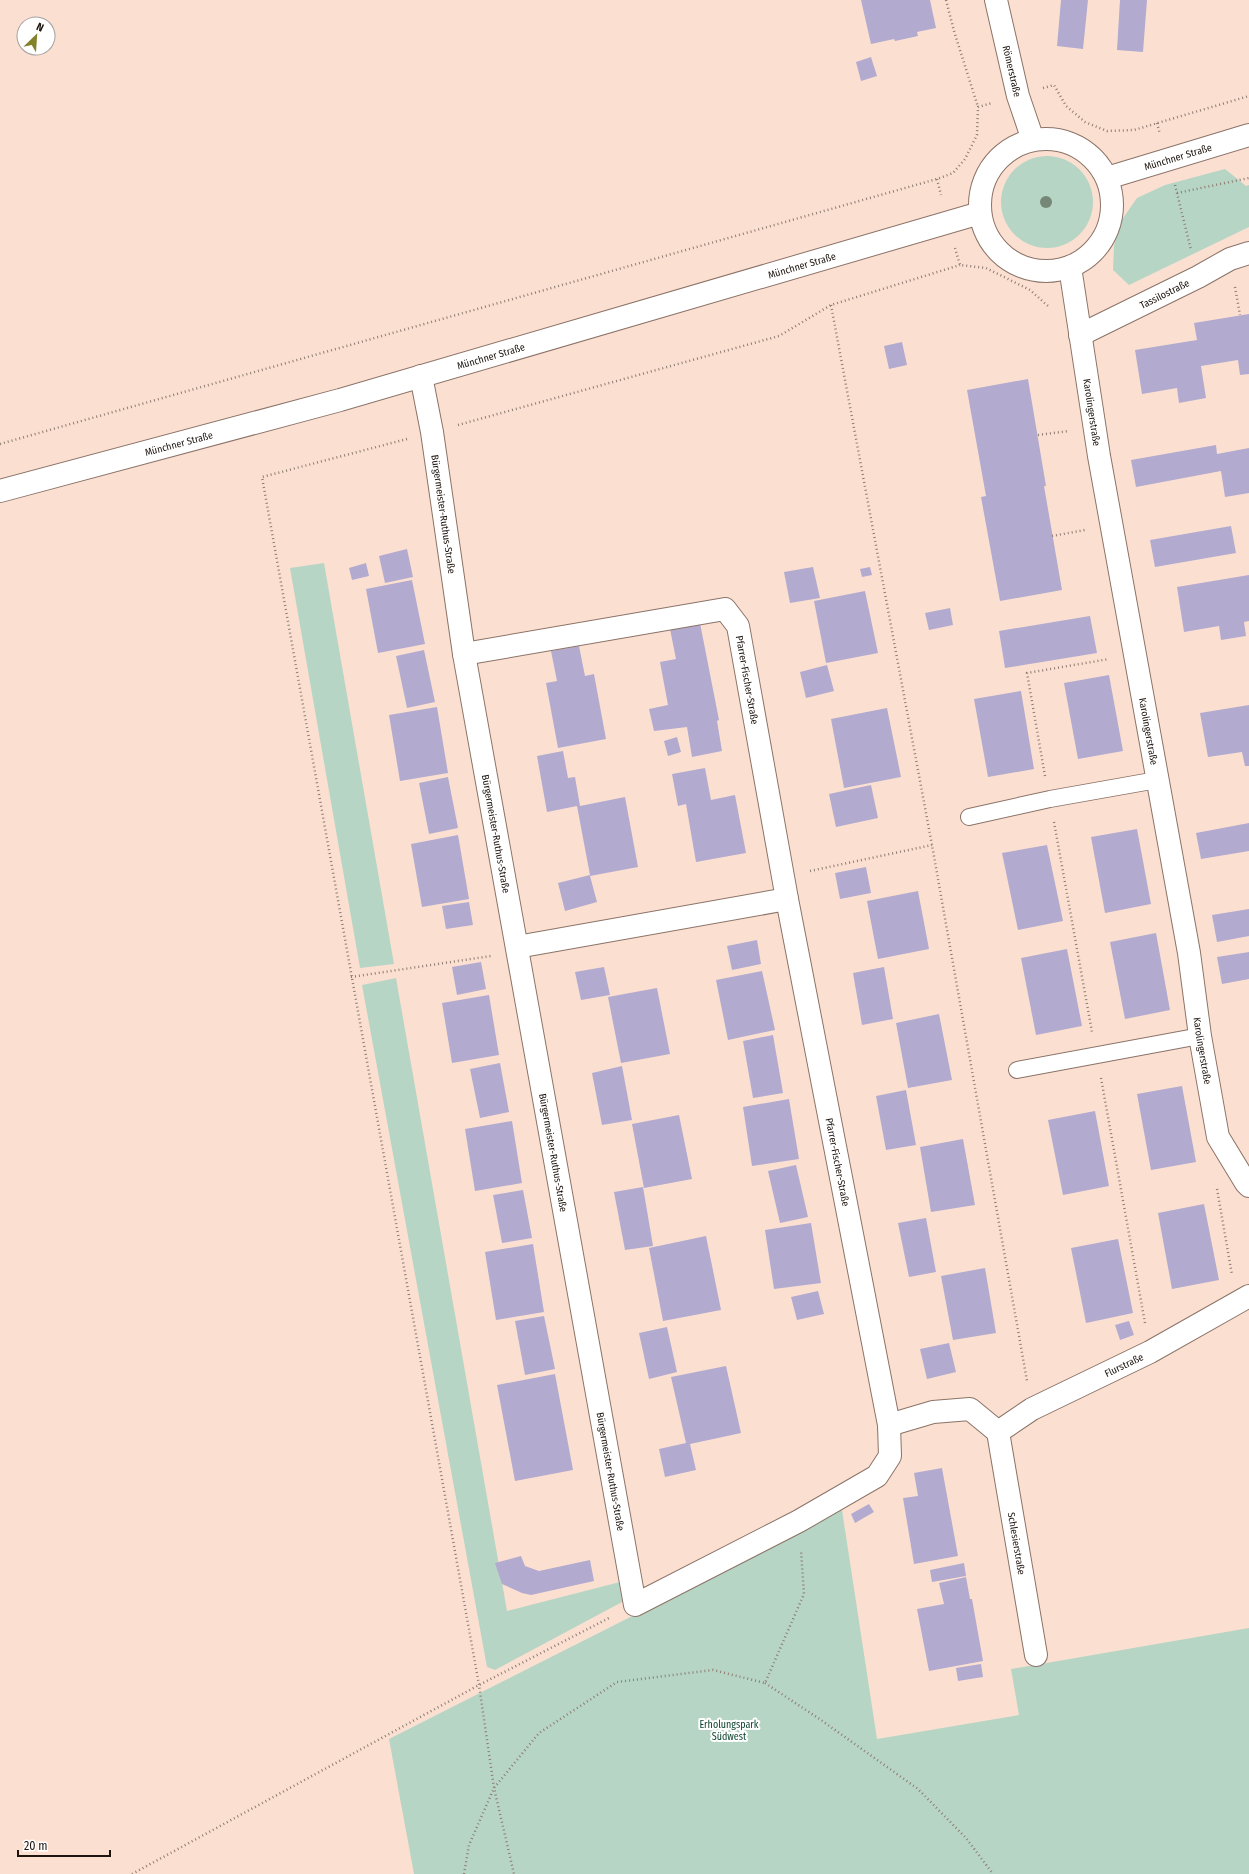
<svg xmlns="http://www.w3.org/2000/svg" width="1249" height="1874" viewBox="0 0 1249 1874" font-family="'Fira Sans Condensed',sans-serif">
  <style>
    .green { fill: #b7d5c5 }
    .building { fill: #b2aacf }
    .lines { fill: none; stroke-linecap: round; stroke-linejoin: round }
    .lane-casing { stroke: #8b7367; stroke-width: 18 }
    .street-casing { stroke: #8b7367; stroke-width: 24 }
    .secondary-casing { stroke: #8b7367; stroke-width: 24 }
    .path { stroke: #8e7c72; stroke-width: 2.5; stroke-dasharray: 1 3; stroke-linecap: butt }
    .lane { stroke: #fff; stroke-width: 16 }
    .street { stroke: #fff; stroke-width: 22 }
    .secondary { stroke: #fff; stroke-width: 22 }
    .tree { fill: #758776 }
    .labels { text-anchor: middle; stroke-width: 4; stroke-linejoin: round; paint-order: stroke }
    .street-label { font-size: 10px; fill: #1d140f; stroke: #fff }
    .park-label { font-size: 10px; fill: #073f2a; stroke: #fff }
  </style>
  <rect width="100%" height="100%" fill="#fbe0d2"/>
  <g class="green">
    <circle cx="1047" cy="202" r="46"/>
    <polygon points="1225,169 1246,186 1249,185 1249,227 1129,285 1113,270 1114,246 1121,221 1137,198 1165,185"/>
    <polygon points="324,563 394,964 360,968 290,568"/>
    <polygon points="396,978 507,1611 620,1582 624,1601 495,1670 487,1667 362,985"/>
    <polygon points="842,1510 877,1739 1019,1715 1011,1669 1249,1628 1249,1874 414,1874 389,1739"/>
  </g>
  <g class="building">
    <polygon points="861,0 930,0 936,28 917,32 918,36 895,41 894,39 871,44"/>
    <polygon points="1061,0 1088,0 1083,49 1057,46"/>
    <polygon points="1120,0 1147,0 1143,52 1117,50"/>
    <polygon points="871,57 877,76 861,81 856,62"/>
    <polygon points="1249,314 1249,374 1240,375 1238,360 1201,366 1206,398 1179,403 1177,388 1142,394 1135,350 1197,340 1194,323"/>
    <polygon points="902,342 907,365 889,369 884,346"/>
    <polygon points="1028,379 1046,486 1044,486 1062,590 1000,601 981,497 986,496 967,390"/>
    <polygon points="1216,445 1217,454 1249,448 1249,493 1225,497 1221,471 1136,487 1131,460"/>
    <polygon points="1231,526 1236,553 1155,567 1150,540"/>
    <polygon points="407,549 413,577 385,583 379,556"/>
    <polygon points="366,563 369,576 352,580 349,568"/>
    <polygon points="813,567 820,598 790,603 784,572"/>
    <polygon points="870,567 872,575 862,577 860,569"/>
    <polygon points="1249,575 1249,621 1244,622 1246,636 1221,640 1219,626 1184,632 1177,587"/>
    <polygon points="412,580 425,644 378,653 366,589"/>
    <polygon points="865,591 878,653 826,663 814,601"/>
    <polygon points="950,608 953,625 929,630 925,613"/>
    <polygon points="1090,616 1097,653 1005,668 999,631"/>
    <polygon points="700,623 719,720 717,721 722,751 692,757 687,727 654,731 649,709 668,705 660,662 676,659 670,629"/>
    <polygon points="579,646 585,676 594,674 606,739 558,748 546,683 557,681 551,651"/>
    <polygon points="424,650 435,702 407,708 396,656"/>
    <polygon points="827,665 834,691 806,698 800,672"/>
    <polygon points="1109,675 1123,751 1078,759 1064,683"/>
    <polygon points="1021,691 1034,769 988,777 974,699"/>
    <polygon points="1249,705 1249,766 1245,766 1242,752 1208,757 1200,713"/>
    <polygon points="437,707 448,773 400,781 389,715"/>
    <polygon points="887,708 901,777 844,788 831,719"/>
    <polygon points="677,737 681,752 668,756 664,741"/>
    <polygon points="563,751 568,778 575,777 580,806 625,797 638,867 590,876 597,902 565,911 558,883 590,875 577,806 547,812 537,756"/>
    <polygon points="705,768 711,800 735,795 746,853 696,862 686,804 678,806 672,774"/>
    <polygon points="448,777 458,828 429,834 419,783"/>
    <polygon points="871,785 878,818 836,827 829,794"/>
    <polygon points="1249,823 1249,851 1201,859 1196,833"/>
    <polygon points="1137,829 1151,904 1105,913 1091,837"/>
    <polygon points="458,835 469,899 422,907 411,844"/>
    <polygon points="1047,845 1063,921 1018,930 1002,853"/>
    <polygon points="866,867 871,893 840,899 835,873"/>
    <polygon points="918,891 929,949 878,959 867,901"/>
    <polygon points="469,902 473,925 446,929 442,906"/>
    <polygon points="1249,909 1249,936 1217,942 1212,915"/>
    <polygon points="1156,933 1170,1010 1125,1019 1110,942"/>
    <polygon points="757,940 761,964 732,970 727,946"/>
    <polygon points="1067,949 1082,1026 1036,1035 1021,958"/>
    <polygon points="1249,952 1249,979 1222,984 1217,957"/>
    <polygon points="481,962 486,989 457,995 452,967"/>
    <polygon points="604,967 610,995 581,1000 575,972"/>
    <polygon points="884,967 893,1019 862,1025 853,973"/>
    <polygon points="762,971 775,1030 728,1040 716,980"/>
    <polygon points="657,988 670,1054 621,1063 608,997"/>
    <polygon points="489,995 499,1055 452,1063 442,1003"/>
    <polygon points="939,1014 952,1080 908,1088 896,1023"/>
    <polygon points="773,1035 783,1093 753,1098 743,1041"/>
    <polygon points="500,1063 509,1112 480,1118 470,1069"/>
    <polygon points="622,1066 632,1120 602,1125 592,1073"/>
    <polygon points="1182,1086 1196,1162 1151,1170 1137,1094"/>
    <polygon points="906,1090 916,1145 886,1150 876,1096"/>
    <polygon points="789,1099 799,1159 752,1166 743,1107"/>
    <polygon points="1095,1111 1109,1186 1063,1195 1048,1120"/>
    <polygon points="679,1115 692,1179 644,1188 632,1124"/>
    <polygon points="512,1121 522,1183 475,1191 465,1129"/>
    <polygon points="963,1139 975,1205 931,1212 920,1147"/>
    <polygon points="796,1165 808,1217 780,1223 768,1171"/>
    <polygon points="643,1187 653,1246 625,1250 614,1192"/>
    <polygon points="523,1190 532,1238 502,1243 493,1195"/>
    <polygon points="1204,1204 1219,1280 1172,1289 1158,1213"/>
    <polygon points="926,1218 936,1272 909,1277 898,1223"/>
    <polygon points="811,1223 821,1283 774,1289 765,1230"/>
    <polygon points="706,1236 721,1310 663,1321 649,1248"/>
    <polygon points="1118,1239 1133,1313 1086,1323 1071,1248"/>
    <polygon points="533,1244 544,1312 496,1320 485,1252"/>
    <polygon points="985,1268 996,1333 953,1340 941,1276"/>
    <polygon points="818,1291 824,1314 797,1320 791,1297"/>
    <polygon points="544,1316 555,1369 525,1375 515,1321"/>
    <polygon points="1129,1321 1134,1335 1120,1340 1115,1325"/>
    <polygon points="667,1327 677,1372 649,1379 639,1333"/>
    <polygon points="949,1343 956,1372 927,1379 920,1349"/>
    <polygon points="726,1366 741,1433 690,1444 696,1470 665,1477 659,1449 686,1443 671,1377"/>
    <polygon points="555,1374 573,1470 515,1481 497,1385"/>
    <polygon points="942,1468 958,1556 914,1564 903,1498 918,1496 914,1473"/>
    <polygon points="869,1504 874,1512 855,1523 851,1514"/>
    <polygon points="521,1556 525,1566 539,1571 590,1560 594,1581 531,1595 522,1593 502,1584 495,1563"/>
    <polygon points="964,1563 966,1576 932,1582 930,1570"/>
    <polygon points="966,1577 970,1599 972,1599 983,1661 929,1671 917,1609 944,1604 939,1583"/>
    <polygon points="981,1664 983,1677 958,1681 956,1668"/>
  </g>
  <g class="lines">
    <g class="lane-casing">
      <g id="lane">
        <polyline points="969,817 1050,799 1157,780"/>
        <polyline points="1017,1070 1200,1036"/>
      </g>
    </g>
    <g class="street-casing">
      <g id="street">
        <path id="s1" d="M996 0 1018 96 1033 140"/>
        <path id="s2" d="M1070 267 1099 456 1189 953 1200 1036 1218 1137 1246 1183 1249 1186"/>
        <path id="s3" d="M1080 335 1198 277 1230 259 1249 253"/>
        <path id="s4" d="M421 376 432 432 464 654 635 1605 799 1521 877 1476 890 1456 889 1425 787 899 517 947"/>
        <path id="s5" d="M464 654 725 609 738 626 787 899"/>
        <polyline points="889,1425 933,1412 970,1409 998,1432"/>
        <path id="s6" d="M998 1432 1032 1409 1150 1352 1249 1296"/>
        <path id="s7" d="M998 1432 1036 1655"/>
      </g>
    </g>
    <g class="secondary-casing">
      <g id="secondary">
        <circle cx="1046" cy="205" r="66"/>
        <path id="s8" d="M1107 178 1249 135"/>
        <path id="s9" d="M0 491 340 400 980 213"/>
      </g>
    </g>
    <g class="path">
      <polyline points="946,0 954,31 978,107"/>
      <polyline points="1043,88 1054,85 1066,106 1085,122 1107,131 1134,130 1249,96"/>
      <polyline points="1157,123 1160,134"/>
      <polyline points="937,179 941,195"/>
      <polyline points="1175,185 1191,250"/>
      <polyline points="1177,193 1249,178"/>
      <polyline points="955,248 960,265 986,268 1030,290 1048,306"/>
      <polyline points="1235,287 1240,315"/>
      <polyline points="831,305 932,845 1027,1381"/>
      <polyline points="458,425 779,336 831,305 960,265"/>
      <polyline points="1038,435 1069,431"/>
      <polyline points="407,439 262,477 479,1685 494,1788 514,1874"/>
      <polyline points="0,444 937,179 953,173 965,159 977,135 978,107 992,103"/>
      <polyline points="1052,536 1085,530"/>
      <polyline points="1045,776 1027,673 1109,659"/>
      <polyline points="1054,822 1092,1032"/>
      <polyline points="810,871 932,845"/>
      <polyline points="351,977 491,956"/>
      <polyline points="1101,1078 1145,1323"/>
      <polyline points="1217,1189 1232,1275"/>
      <polyline points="765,1683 821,1720 918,1789 966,1838 993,1874"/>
      <polyline points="132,1874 479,1685 611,1617"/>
      <polyline points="464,1874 469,1845 494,1788 539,1733 617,1682 713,1670 765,1683 804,1594 801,1551"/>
    </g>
    <use href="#lane" class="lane"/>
    <use href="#street" class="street"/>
    <use href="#secondary" class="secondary"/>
  </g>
  <circle class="tree" cx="1046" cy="202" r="6"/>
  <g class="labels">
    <g class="street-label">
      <text dy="4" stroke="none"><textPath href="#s1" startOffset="73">Römerstraße</textPath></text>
      <text dy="4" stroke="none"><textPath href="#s8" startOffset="74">Münchner Straße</textPath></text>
      <text dy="4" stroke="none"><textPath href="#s9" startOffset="833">Münchner Straße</textPath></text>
      <text dy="4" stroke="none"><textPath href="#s3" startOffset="94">Tassilostraße</textPath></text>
      <text dy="4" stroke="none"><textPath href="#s9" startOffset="509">Münchner Straße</textPath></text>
      <text dy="4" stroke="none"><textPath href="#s2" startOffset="147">Karolingerstraße</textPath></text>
      <text dy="4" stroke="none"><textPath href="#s9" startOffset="185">Münchner Straße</textPath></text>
      <text dy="4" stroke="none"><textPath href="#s4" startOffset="140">Bürgermeister-Ruthus-Straße</textPath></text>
      <text dy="4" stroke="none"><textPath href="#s5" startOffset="341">Pfarrer-Fischer-Straße</textPath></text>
      <text dy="4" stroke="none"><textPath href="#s2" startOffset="471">Karolingerstraße</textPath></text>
      <text dy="4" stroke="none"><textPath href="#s4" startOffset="464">Bürgermeister-Ruthus-Straße</textPath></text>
      <text dy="4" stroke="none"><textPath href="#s2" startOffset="795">Karolingerstraße</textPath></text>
      <text dy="4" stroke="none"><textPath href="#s4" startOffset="788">Bürgermeister-Ruthus-Straße</textPath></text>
      <text transform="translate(838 1162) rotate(79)" y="4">Pfarrer-Fischer-Straße</text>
      <text dy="4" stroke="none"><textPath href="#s6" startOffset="143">Flurstraße</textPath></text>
      <text dy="4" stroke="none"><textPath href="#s4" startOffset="1112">Bürgermeister-Ruthus-Straße</textPath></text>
      <text dy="4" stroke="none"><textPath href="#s7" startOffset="113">Schlesierstraße</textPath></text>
    </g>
    <g class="park-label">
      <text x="729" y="1728">Erholungspark<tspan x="729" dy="12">Südwest</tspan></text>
    </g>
  </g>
  <g transform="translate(36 36) rotate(25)"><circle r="19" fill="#ffffff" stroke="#a5a19f"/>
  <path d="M0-3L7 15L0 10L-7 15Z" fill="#84822a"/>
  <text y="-6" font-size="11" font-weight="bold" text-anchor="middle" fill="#1d140f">N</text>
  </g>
  <path d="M18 1850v6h92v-6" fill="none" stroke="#1d140f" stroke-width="2"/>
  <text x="24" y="1850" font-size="12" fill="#1d140f" stroke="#ffffff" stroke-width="3" paint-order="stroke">20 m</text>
</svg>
